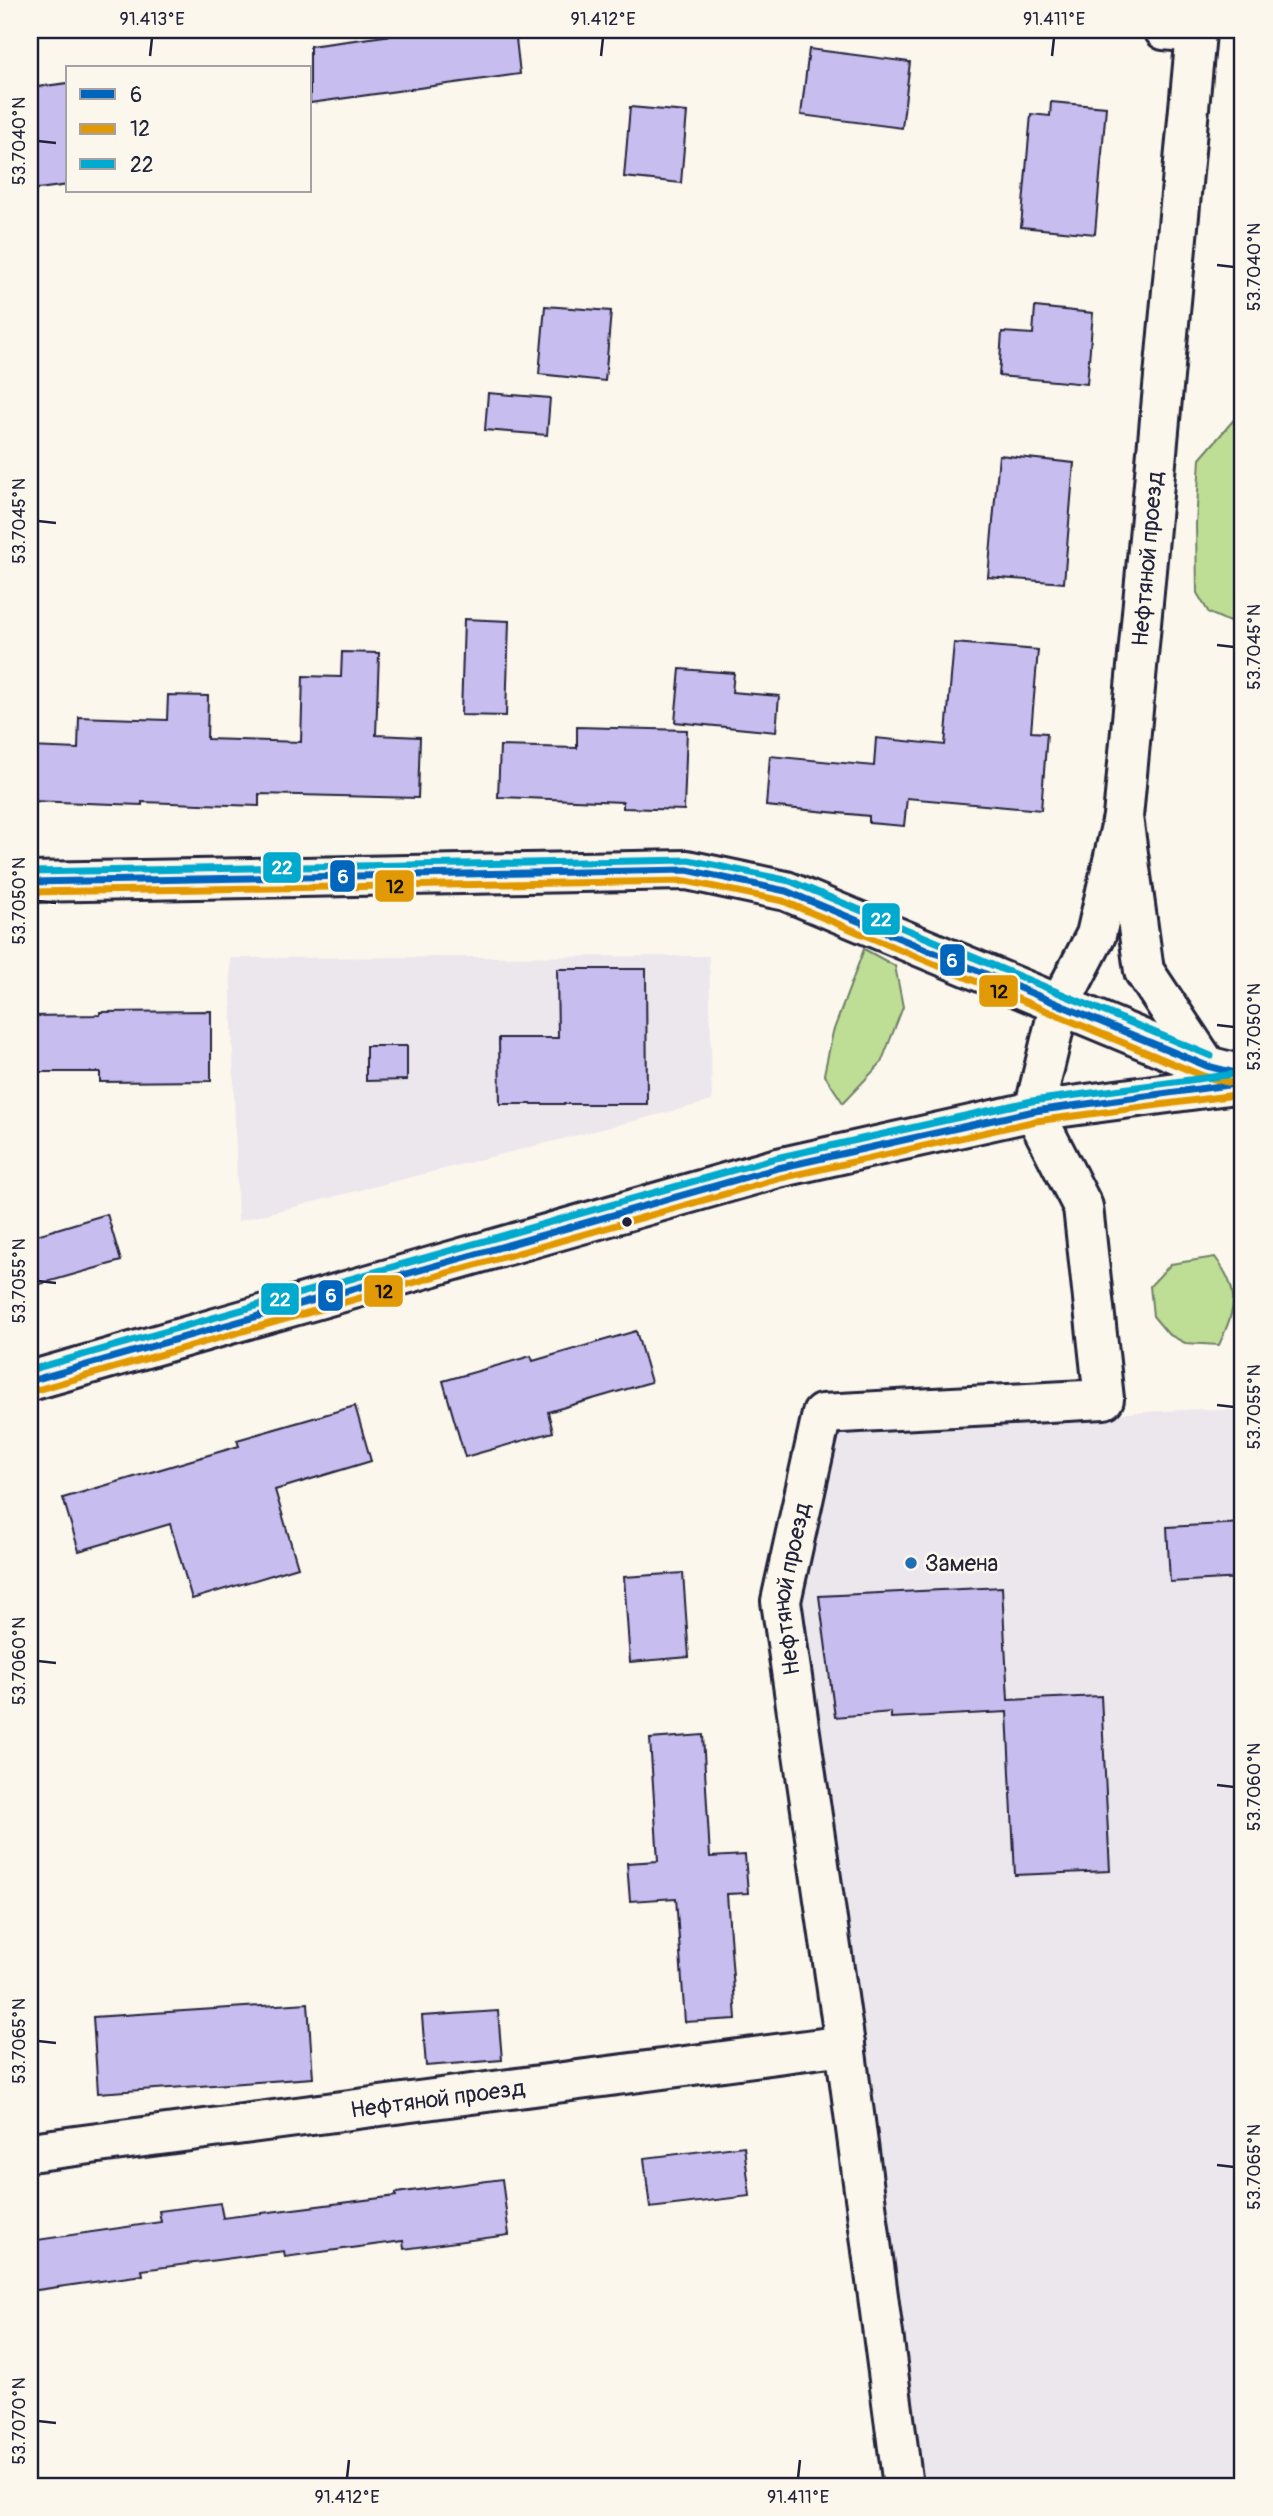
<svg xmlns="http://www.w3.org/2000/svg" width="1273" height="2516" viewBox="0 0 1273 2516" font-family="Pangolin,sans-serif">
  <style>
    .built { fill: #ece6ed }
    .green { fill: #bedd95; stroke: #708068; stroke-width: 2 }
    .building { fill: #c8bdef; stroke: #22223b; stroke-width: 2 }
    .lines { fill: none; stroke-linecap: round; stroke-linejoin: round }
    .minor-casing { stroke: #22223b; stroke-width: 44 }
    .minor { stroke: #fbf7ec; stroke-width: 38 }
    .bus-1-casing { stroke: #fbf7ec; stroke-width: 12 }
    .bus-2-casing { stroke: #fbf7ec; stroke-width: 12 }
    .bus-3-casing { stroke: #fbf7ec; stroke-width: 12 }
    .bus-1 { stroke: #0065bd; stroke-width: 7 }
    .bus-2 { stroke: #e29906; stroke-width: 7 }
    .bus-3 { stroke: #00a9ce; stroke-width: 7 }
    .ticks { fill: none; stroke: #22223b; stroke-width: 2.5 }
    .bus-dot { fill: #22223b; stroke: #fbf7ec; stroke-width: 2.5 }
    .poi-dot { fill: #1f6fb2; stroke: #fbf7ec; stroke-width: 2.5 }
    .labels { text-anchor: middle; stroke-width: 5; stroke-linejoin: round; paint-order: stroke }
    .street-label { font-size: 23px; fill: #22223b; stroke: #fbf7ec }
    .poi-label { font-size: 23px; fill: #22223b; stroke: #fbf7ec; text-anchor: start }
    .line-badge { stroke: #fbf7ec; stroke-width: 2.5 }
    .badge-label { font-size: 19px; text-anchor: middle; font-weight: bold; fill: #fff }
    .pale-badge-label { font-size: 19px; text-anchor: middle; font-weight: bold; fill: #111 }
    .neatline { fill: none; stroke: #22223b; stroke-width: 2.5 }
    .ticks-label { font-size: 18px; text-anchor: middle; fill: #22223b }
  </style>
  <rect width="100%" height="100%" fill="#fbf7ec"/>
  <filter id="ink" filterUnits="userSpaceOnUse"><feTurbulence type="fractalNoise" baseFrequency=".0143" numOctaves="2"/><feDisplacementMap in="SourceGraphic" scale="14" xChannelSelector="R" yChannelSelector="G"/><feConvolveMatrix kernelMatrix="1 2 1 2 8 2 1 2 1" color-interpolation-filters="sRGB"/></filter>
  <g filter="url(#ink)">
    <g class="built">
      <polygon points="709,956 712,1101 238,1221 230,958"/>
      <polygon points="1202,1409 1243,1411 1243,2486 926,2486 797,1601 832,1429"/>
    </g>
    <g class="green">
      <polygon points="1243,409 1243,628 1209,613 1197,593 1196,524 1200,459"/>
      <polygon points="864,949 895,966 903,1007 881,1063 843,1103 824,1074 833,1032"/>
      <path d="M1215 1257C1241 1292 1236 1307 1219 1345L1185 1343 1168 1334 1153 1316 1150 1286 1171 1264Z"/>
    </g>
    <g class="building">
      <polygon points="430,30 515,30 520,74 310,103 310,46"/>
      <polygon points="809,49 910,62 902,128 801,115"/>
      <polygon points="68,83 68,185 30,190 30,88"/>
      <polygon points="1051,102 1106,107 1095,234 1021,227 1031,114 1050,116"/>
      <polygon points="630,107 687,112 681,183 624,177"/>
      <polygon points="545,306 611,311 605,381 539,374"/>
      <polygon points="1035,307 1093,313 1087,384 999,376 1002,332 1033,334"/>
      <polygon points="488,393 550,398 547,435 485,430"/>
      <polygon points="999,455 1074,463 1064,583 988,577"/>
      <polygon points="464,619 509,621 506,716 461,715"/>
      <polygon points="954,643 1038,650 1031,732 1047,733 1041,810 907,798 904,826 869,823 869,816 766,806 770,756 874,766 876,738 945,745"/>
      <polygon points="342,652 379,653 376,735 420,737 418,798 259,794 259,806 142,802 142,805 30,801 30,747 78,749 79,717 167,720 168,695 208,696 207,739 301,742 303,676 341,677"/>
      <polygon points="680,669 734,673 732,692 779,696 776,732 675,722"/>
      <polygon points="577,727 687,730 684,810 623,808 623,802 498,797 500,746 577,748"/>
      <polygon points="557,969 646,969 647,1104 500,1104 499,1038 558,1038"/>
      <polygon points="211,1011 211,1081 100,1082 100,1072 30,1072 30,1016 100,1015 100,1012"/>
      <polygon points="366,1046 407,1046 407,1080 366,1081"/>
      <polygon points="107,1214 121,1261 30,1287 30,1237"/>
      <polygon points="636,1331 651,1382 548,1412 553,1432 465,1457 443,1381 531,1356 533,1361"/>
      <polygon points="355,1406 371,1461 275,1490 298,1567 192,1599 170,1524 79,1551 63,1498 239,1446 237,1440"/>
      <polygon points="1243,1523 1243,1578 1170,1582 1167,1527"/>
      <polygon points="683,1573 689,1657 630,1662 624,1577"/>
      <polygon points="1002,1587 1008,1700 1101,1696 1110,1871 1015,1875 1007,1712 891,1718 891,1712 835,1717 819,1596"/>
      <polygon points="703,1735 710,1857 745,1855 748,1893 727,1894 736,2019 685,2022 676,1898 630,1901 627,1863 658,1861 650,1739"/>
      <polygon points="308,2003 313,2078 98,2093 93,2017"/>
      <polygon points="498,2011 502,2060 426,2066 422,2016"/>
      <polygon points="744,2146 750,2196 650,2208 644,2158"/>
      <polygon points="502,2179 509,2235 404,2249 403,2241 285,2257 284,2251 142,2270 143,2275 30,2291 30,2241 161,2222 159,2211 220,2203 223,2218 396,2196 396,2193"/>
    </g>
    <g class="lines">
      <g class="minor-casing">
        <g id="minor">
          <polyline points="1164,30 1196,33"/>
          <polyline points="1196,33 1123,817 1144,971 1207,1066"/>
          <polyline points="30,882 687,870 786,891 1207,1066 1243,1075"/>
          <polyline points="30,1381 778,1168 1034,1111 1243,1083"/>
          <path id="s1" d="M30 2152 845 2045"/>
          <path id="s2" d="M903 2486 845 2045 781 1601 822 1414 1104 1399 1083 1207 1034 1111 1059 1006 1096 935 1123 817"/>
        </g>
      </g>
      <use href="#minor" class="minor"/>
      <g class="bus-1-casing">
        <g id="bus-1">
          <polyline points="30,882 687,870 786,891 1207,1066 1243,1075"/>
          <polyline points="30,1381 778,1168 1034,1111 1243,1083"/>
        </g>
      </g>
      <g class="bus-2-casing">
        <g id="bus-2">
          <polyline points="30,892 686,881 783,901 1203,1076 1240,1085"/>
          <polyline points="33,1391 781,1178 1036,1121 1243,1094"/>
        </g>
      </g>
      <g class="bus-3-casing">
        <g id="bus-3">
          <polyline points="30,872 689,860 790,881 1211,1056"/>
          <polyline points="30,1370 776,1158 1032,1101 1242,1073"/>
        </g>
      </g>
      <use href="#bus-1" class="bus-1"/>
      <use href="#bus-2" class="bus-2"/>
      <use href="#bus-3" class="bus-3"/>
    </g>
  </g>
  <path class="ticks" d="M150 56 152 38M601 56 603 38M1052 56 1054 38M38 141 56 143M1217 265 1234 267M38 521 56 523M1217 645 1234 647M38 901 56 903M1217 1025 1234 1027M38 1281 56 1283M1217 1405 1234 1407M38 1661 56 1663M1217 1785 1234 1787M38 2041 56 2043M1217 2165 1234 2167M38 2421 56 2423M347 2478 349 2460M798 2478 800 2460"/>
  <circle class="bus-dot" cx="627" cy="1222" r="6"/>
  <circle class="poi-dot" cx="911" cy="1563" r="7"/>
  <g class="labels">
    <g class="street-label">
      <text transform="translate(1147 559) rotate(-85)" y="8">Нефтяной проезд</text>
      <text dy="8" stroke="none"><textPath href="#s2" startOffset="906">Нефтяной проезд</textPath></text>
      <text dy="8" stroke="none"><textPath href="#s1" startOffset="411">Нефтяной проезд</textPath></text>
    </g>
    <g class="poi-label">
      <text x="925" y="1571">Замена</text>
    </g>
  </g>
  <g class="line-badge">
    <rect x="262" y="851" width="40" height="33" rx="7" fill="#00a9ce"/>
    <rect x="329" y="859" width="27" height="34" rx="7" fill="#0065bd"/>
    <rect x="374" y="869" width="41" height="34" rx="7" fill="#e29906"/>
    <rect x="861" y="902" width="40" height="34" rx="7" fill="#00a9ce"/>
    <rect x="939" y="943" width="27" height="34" rx="7" fill="#0065bd"/>
    <rect x="978" y="974" width="41" height="34" rx="7" fill="#e29906"/>
    <rect x="363" y="1274" width="41" height="34" rx="7" fill="#e29906"/>
    <rect x="317" y="1279" width="27" height="33" rx="7" fill="#0065bd"/>
    <rect x="260" y="1282" width="40" height="34" rx="7" fill="#00a9ce"/>
  </g>
  <g class="badge-label">
    <text x="282" y="874">22</text>
    <text x="343" y="883">6</text>
    <text x="881" y="926">22</text>
    <text x="952" y="967">6</text>
    <text x="331" y="1302">6</text>
    <text x="280" y="1306">22</text>
  </g>
  <g class="pale-badge-label">
    <text x="395" y="893">12</text>
    <text x="999" y="998">12</text>
    <text x="384" y="1298">12</text>
  </g>
  <rect width="1273" height="2516" fill="none" stroke="#fbf7ec" stroke-width="77"/>
  <rect x="66" y="66" width="245" height="126" fill="#fbf7ec" stroke="#a4a2a5" stroke-width="2"/>
  <rect x="80" y="89" width="35" height="10" fill="#0065bd" stroke="#a4a2a5" stroke-width="2"/>
  <text x="130" y="102" font-size="21" fill="#22223b">6</text>
  <rect x="80" y="124" width="35" height="10" fill="#e29906" stroke="#a4a2a5" stroke-width="2"/>
  <text x="130" y="136" font-size="21" fill="#22223b">12</text>
  <rect x="80" y="159" width="35" height="10" fill="#00a9ce" stroke="#a4a2a5" stroke-width="2"/>
  <text x="130" y="172" font-size="21" fill="#22223b">22</text>
  <rect x="38" y="38" width="1196" height="2440" class="neatline"/>
  <g class="ticks-label">
    <text x="152" y="25">91.413°E</text>
    <text x="603" y="25">91.412°E</text>
    <text x="1054" y="25">91.411°E</text>
    <text transform="translate(19 141) rotate(-90)" y="6">53.7040°N</text>
    <text transform="translate(1254 267) rotate(-90)" y="6">53.7040°N</text>
    <text transform="translate(19 521) rotate(-90)" y="6">53.7045°N</text>
    <text transform="translate(1254 647) rotate(-90)" y="6">53.7045°N</text>
    <text transform="translate(19 901) rotate(-90)" y="6">53.7050°N</text>
    <text transform="translate(1254 1027) rotate(-90)" y="6">53.7050°N</text>
    <text transform="translate(19 1281) rotate(-90)" y="6">53.7055°N</text>
    <text transform="translate(1254 1407) rotate(-90)" y="6">53.7055°N</text>
    <text transform="translate(19 1661) rotate(-90)" y="6">53.7060°N</text>
    <text transform="translate(1254 1787) rotate(-90)" y="6">53.7060°N</text>
    <text transform="translate(19 2041) rotate(-90)" y="6">53.7065°N</text>
    <text transform="translate(1254 2167) rotate(-90)" y="6">53.7065°N</text>
    <text transform="translate(19 2421) rotate(-90)" y="6">53.7070°N</text>
    <text x="347" y="2503">91.412°E</text>
    <text x="798" y="2503">91.411°E</text>
  </g>
</svg>
